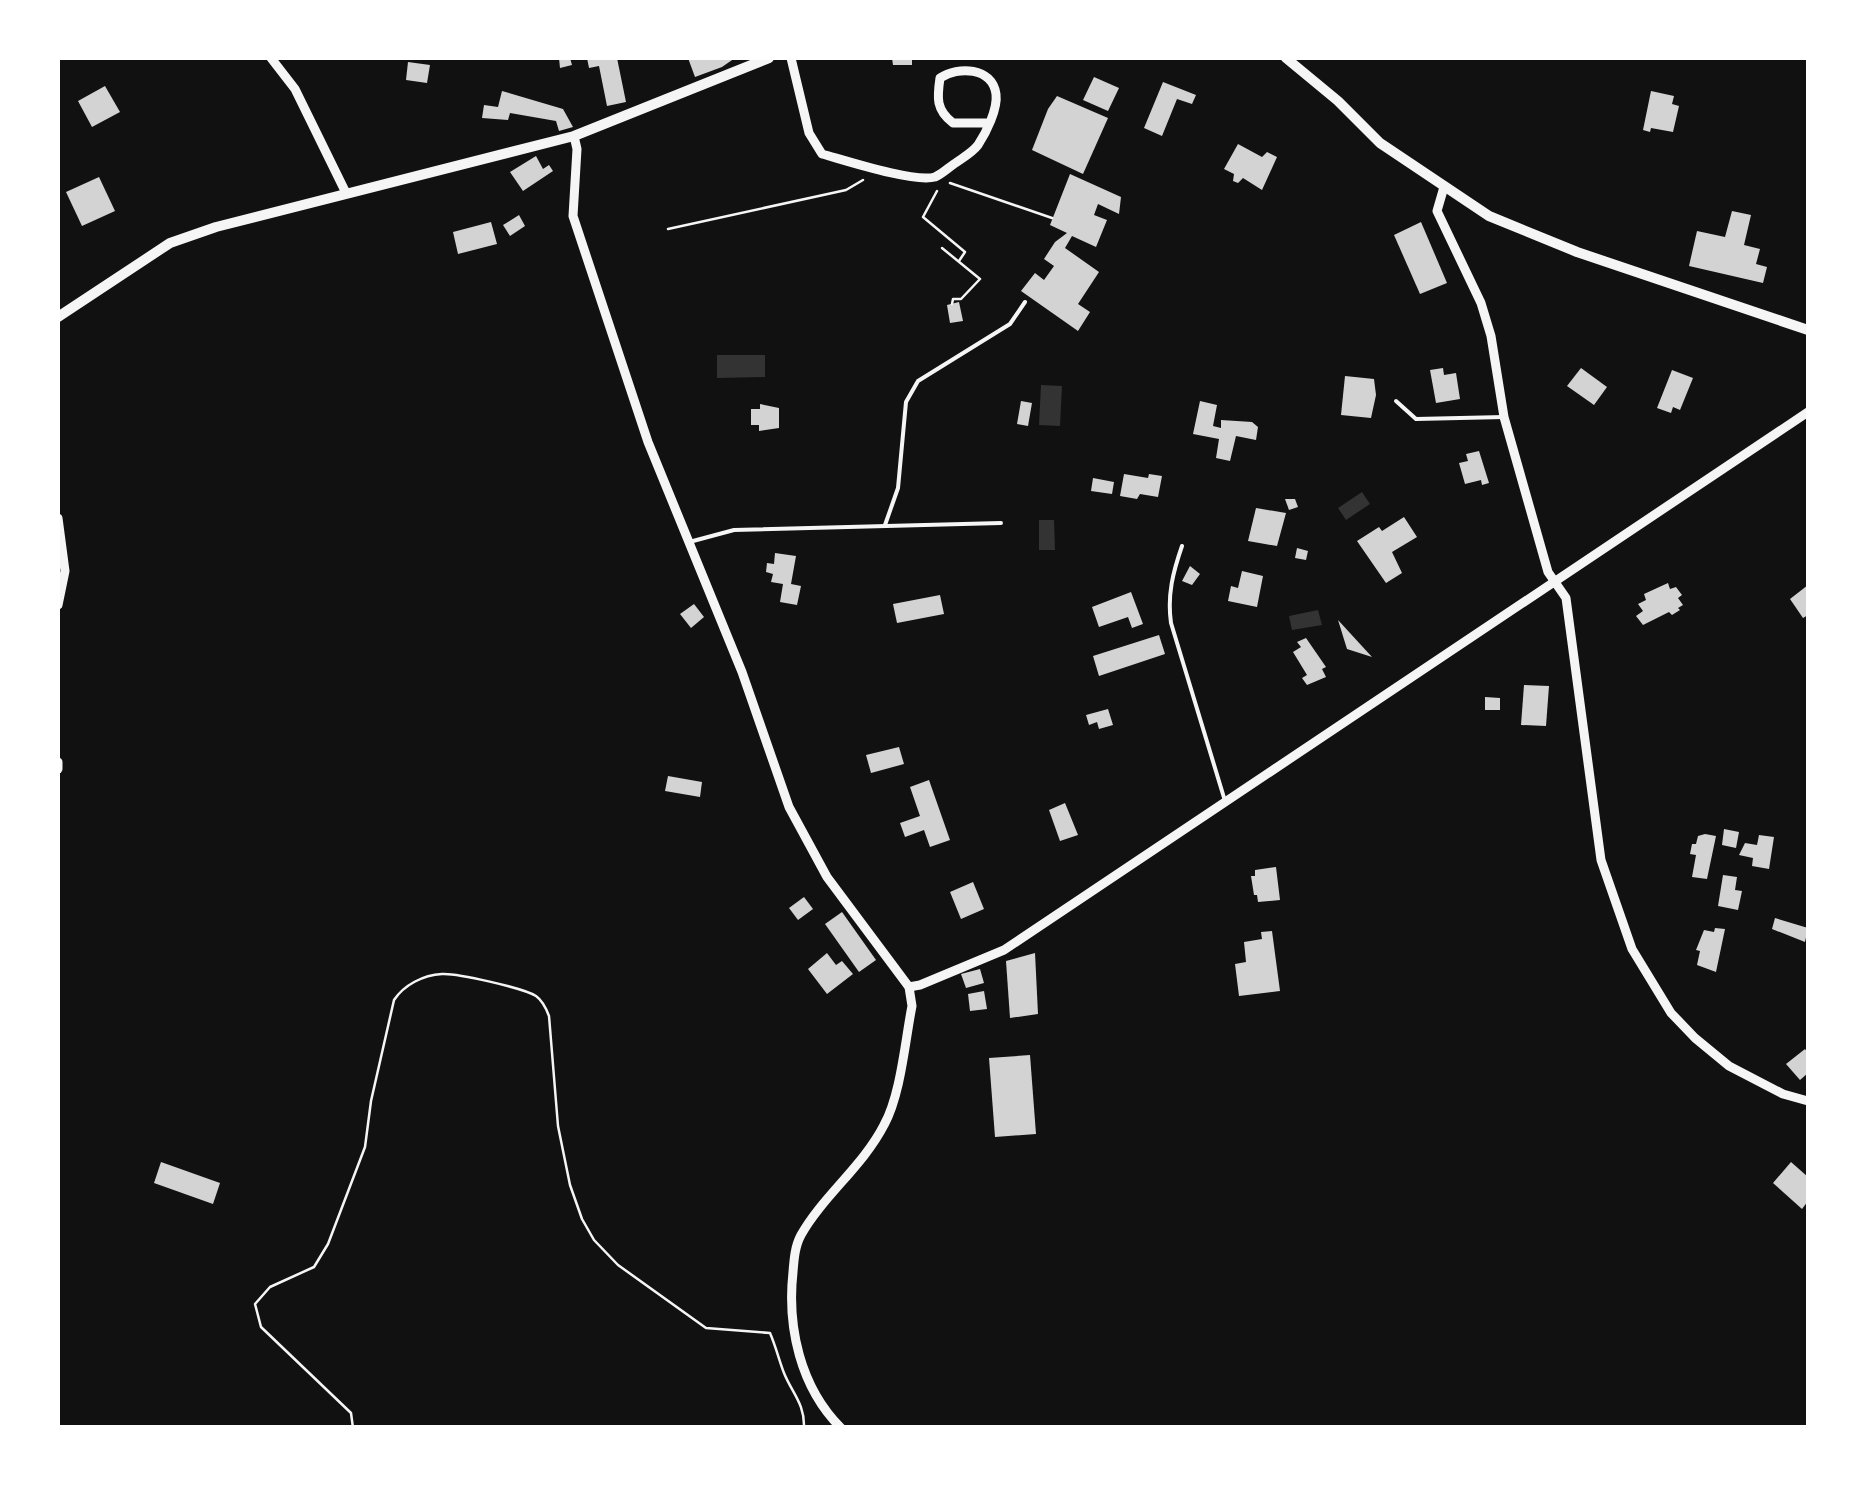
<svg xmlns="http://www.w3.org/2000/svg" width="1866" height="1485" viewBox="0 0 1866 1485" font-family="'Nunito Sans',sans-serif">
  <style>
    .water { fill: #333 }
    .building { fill: #d3d3d3 }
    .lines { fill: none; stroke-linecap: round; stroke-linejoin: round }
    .path { stroke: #f5f5f5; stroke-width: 2.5 }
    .service { stroke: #f5f5f5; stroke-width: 4 }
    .minor { stroke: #f5f5f5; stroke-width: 9 }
    .tertiary { stroke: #f5f5f5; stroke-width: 10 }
  </style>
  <rect width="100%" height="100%" fill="#111"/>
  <g class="water">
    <polygon points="717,355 765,355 765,377 717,378"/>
    <polygon points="1041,385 1062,386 1060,426 1039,425"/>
    <polygon points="1362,492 1370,504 1346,520 1338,508"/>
    <polygon points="1039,520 1054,520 1055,550 1039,550"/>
    <polygon points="1318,610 1322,625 1292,630 1289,616"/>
  </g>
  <g class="building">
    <polygon points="559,58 570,58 572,65 560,68"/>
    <polygon points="587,58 617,58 626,102 607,106 599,66 589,68"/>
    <polygon points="688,58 735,58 722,67 695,77"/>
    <polygon points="892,58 912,58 912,65 893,65"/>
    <polygon points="408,62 430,65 427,83 406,80"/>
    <polygon points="1094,77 1119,88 1108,111 1083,100"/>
    <polygon points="1163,82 1196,95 1192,104 1177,99 1162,136 1144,128"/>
    <polygon points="105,86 120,112 92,127 78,101"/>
    <polygon points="502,91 563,109 573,127 559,131 556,121 510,113 508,120 482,118 484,105 498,107"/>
    <polygon points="1651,91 1674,96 1672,104 1679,106 1673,132 1651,128 1650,132 1643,130"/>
    <polygon points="1057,96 1108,118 1083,174 1032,150 1048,109"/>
    <polygon points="1238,144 1262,157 1267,152 1277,157 1262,190 1243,178 1238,183 1233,181 1234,174 1224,169"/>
    <polygon points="536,156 543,169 549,165 553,171 523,191 510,172"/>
    <polygon points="1070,174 1121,197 1119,214 1098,204 1094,215 1107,220 1096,247 1072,236 1065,248 1099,272 1078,304 1090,312 1078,331 1021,291 1035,273 1044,280 1054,266 1044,259 1055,242 1067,233 1050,225"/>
    <polygon points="99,177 115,211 82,226 66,192"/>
    <polygon points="1732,211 1751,215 1744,245 1760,249 1756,264 1767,267 1763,283 1689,266 1697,231 1725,237"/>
    <polygon points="519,215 525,226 510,236 503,225"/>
    <polygon points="491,222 497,244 458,254 453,232"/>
    <polygon points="1421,222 1447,283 1420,294 1394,235"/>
    <polygon points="959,302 963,321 950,323 947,305"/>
    <polygon points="1443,368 1444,375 1456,373 1460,399 1436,403 1430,370"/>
    <polygon points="1581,368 1607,387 1594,405 1567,386"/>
    <polygon points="1672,370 1693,378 1680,410 1673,407 1671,413 1657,408"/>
    <polygon points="1345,376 1374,379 1376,395 1371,418 1341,415"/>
    <polygon points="1021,401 1032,403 1028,426 1017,424"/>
    <polygon points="1200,401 1217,405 1213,426 1221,428 1221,420 1252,422 1258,427 1256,440 1236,436 1230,461 1216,458 1219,439 1193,434"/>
    <polygon points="760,404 779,408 779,428 759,431 759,425 751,425 751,409 760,409"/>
    <polygon points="1479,451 1489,483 1482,485 1481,480 1465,484 1459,463 1468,461 1466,454"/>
    <polygon points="1124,474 1148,478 1149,474 1162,476 1158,497 1140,494 1137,499 1120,496"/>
    <polygon points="1093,478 1114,482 1112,494 1091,491"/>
    <polygon points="1285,499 1295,499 1298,507 1289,510"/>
    <polygon points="1256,508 1286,513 1277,546 1248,541"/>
    <polygon points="1404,517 1417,537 1392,552 1402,573 1386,583 1357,541 1379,527 1382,531"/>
    <polygon points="1297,548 1308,551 1306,560 1295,558"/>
    <polygon points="775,553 796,556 791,584 801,586 797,605 780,602 783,584 771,582 773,574 766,572 767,563 774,564"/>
    <polygon points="1190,566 1200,574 1192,585 1182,581"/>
    <polygon points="1242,571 1263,576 1257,607 1228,601 1231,586 1238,588"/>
    <polygon points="1668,583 1670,589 1676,587 1682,595 1678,598 1683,605 1678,608 1680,610 1672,615 1669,612 1643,625 1636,616 1643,611 1638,604 1646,600 1644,594"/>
    <polygon points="1808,585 1808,615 1803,618 1790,599"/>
    <polygon points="1131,592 1143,624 1132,628 1128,617 1099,627 1092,607"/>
    <polygon points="940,595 944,614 897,623 893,604"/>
    <polygon points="694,604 704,617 691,628 680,614"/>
    <polygon points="1338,620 1372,657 1347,649"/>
    <polygon points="1159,635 1165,654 1099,676 1093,656"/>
    <polygon points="1306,638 1326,667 1322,669 1326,677 1307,685 1302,678 1307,675 1293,652 1301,647 1297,642"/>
    <polygon points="1524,685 1549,686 1546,726 1521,725"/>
    <polygon points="1485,697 1500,698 1500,710 1485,710"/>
    <polygon points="1108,709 1113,725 1099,729 1097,722 1089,725 1086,715"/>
    <polygon points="899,747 904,764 871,773 866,755"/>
    <polygon points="668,776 702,782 700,797 665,791"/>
    <polygon points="929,780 950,840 930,847 924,830 905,837 900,823 920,816 910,787"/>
    <polygon points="1065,803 1078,835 1060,841 1049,810"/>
    <polygon points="1724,829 1739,832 1736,848 1722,845"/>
    <polygon points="1705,834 1716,836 1707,879 1692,877 1696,855 1690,854 1692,844 1696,844 1698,836"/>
    <polygon points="1759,835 1774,837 1769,869 1752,866 1753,858 1739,855 1745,843 1757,845"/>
    <polygon points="1276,867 1280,900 1258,902 1257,895 1254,895 1251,876 1255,876 1255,870"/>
    <polygon points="1723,875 1737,877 1735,890 1742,891 1738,910 1718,906"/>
    <polygon points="973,882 984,909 961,919 950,892"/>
    <polygon points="804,897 813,909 798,920 789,908"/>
    <polygon points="842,912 876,960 859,972 825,924"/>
    <polygon points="1775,918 1808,928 1805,942 1772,929"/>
    <polygon points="1715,928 1725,929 1716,972 1697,965 1700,951 1696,950 1704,930 1714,932"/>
    <polygon points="1272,931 1280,991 1239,996 1235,964 1246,962 1244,942 1262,939 1261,932"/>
    <polygon points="827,953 836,965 842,961 853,974 827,994 808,969"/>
    <polygon points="1035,953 1038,1014 1010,1018 1006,961"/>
    <polygon points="980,969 984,983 966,988 961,974"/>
    <polygon points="984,991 987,1009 970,1011 968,994"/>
    <polygon points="1805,1049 1808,1053 1808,1073 1800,1080 1786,1064"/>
    <polygon points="1030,1055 1036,1134 995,1137 989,1058"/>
    <polygon points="161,1162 220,1183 213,1204 154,1183"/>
    <polygon points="1791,1162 1808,1177 1808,1201 1802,1209 1773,1183"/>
  </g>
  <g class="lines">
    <g class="path">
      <polyline points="950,183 1052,218"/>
      <polyline points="937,191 923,217 965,252 959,261"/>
      <polyline points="668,229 846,190 863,180"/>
      <polyline points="942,248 980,279 961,299 953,299 952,304"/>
      <path d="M353 1428 351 1413 261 1327 255 1304 270 1287 314 1267 328 1244 365 1147 371 1101 394 1000C404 985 423 975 442 974 457 973 523 988 536 996 543 1001 546 1008 549 1016L558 1126 570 1185 582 1219 594 1240 618 1265 706 1328 770 1333C776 1347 779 1360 784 1373 792 1393 805 1404 804 1428"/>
    </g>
    <g class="service">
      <polyline points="1396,401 1416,419 1504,417"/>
      <polyline points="885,525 898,488 906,402 918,381 1010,324 1025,302"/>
      <polyline points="693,541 734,530 1001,523"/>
      <path d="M1182 546C1173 572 1167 595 1171 623L1225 801"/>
    </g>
    <g class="minor">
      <polyline points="271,58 295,89 346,193"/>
      <path d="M791 58 809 133 822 154C844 160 914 183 935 177 942 174 948 168 954 164 962 158 972 153 978 145 986 133 998 109 996 94 992 67 958 66 940 78 937 98 936 110 953 123H988"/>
      <path d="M574 136 577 149 573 216 648 442 742 672 789 807 827 877 909 987 912 1006C905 1041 901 1094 884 1125 863 1166 823 1196 801 1235 795 1246 794 1259 793 1272 787 1327 800 1387 841 1428"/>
      <polyline points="1444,187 1437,211 1481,303 1491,336 1504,417 1548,572 1566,598 1601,860 1632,949 1671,1013 1695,1038 1729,1066 1783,1094 1808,1101"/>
      <polyline points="58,518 65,571 58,605"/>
      <polyline points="58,762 58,769"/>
      <polyline points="909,987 920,985 1004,950 1808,412"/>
    </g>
    <g class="tertiary">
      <polyline points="1286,58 1338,101 1380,143 1489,216 1577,252 1808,330"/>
      <polyline points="58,317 170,243 216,227 574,136 769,58"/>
    </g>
  </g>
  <rect width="1866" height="1485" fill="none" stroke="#ffffff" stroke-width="120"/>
</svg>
